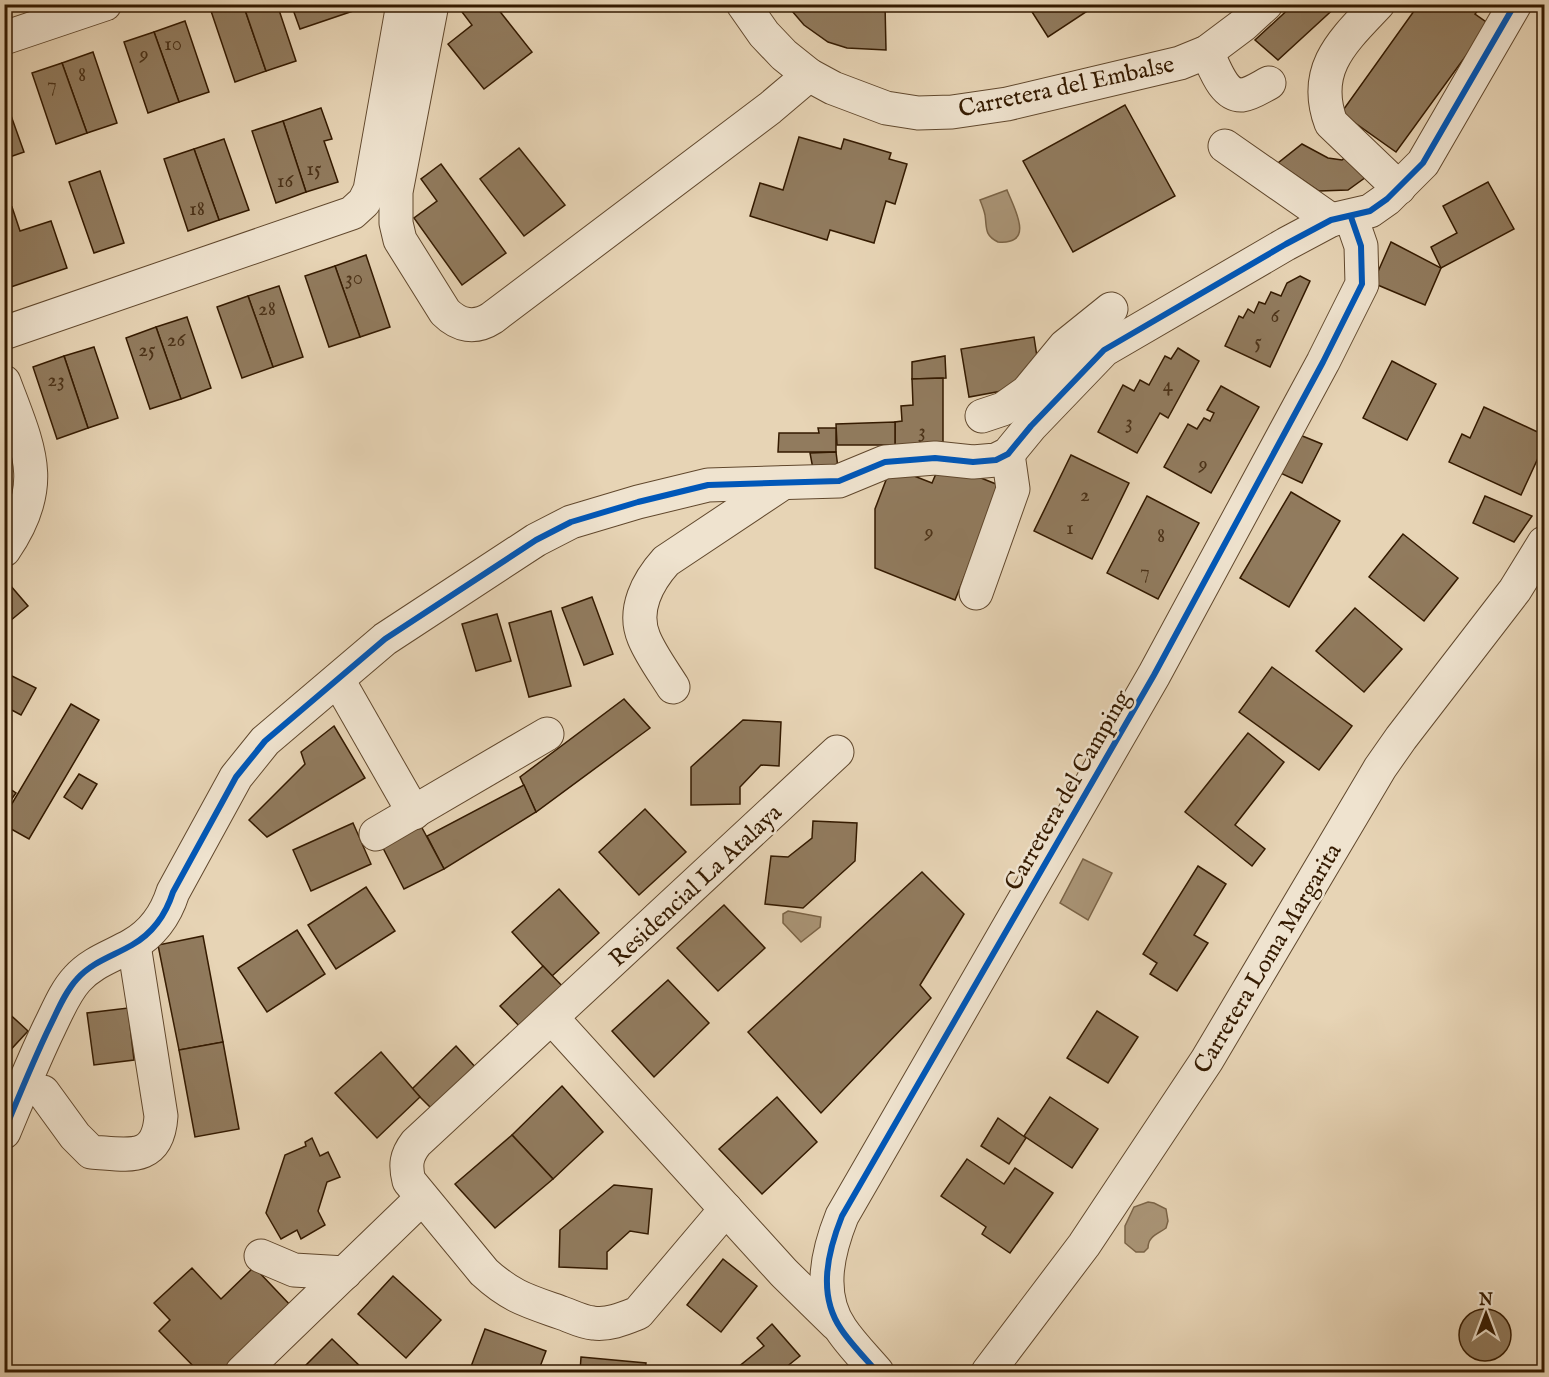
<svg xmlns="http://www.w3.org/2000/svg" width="1549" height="1377" viewBox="0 0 1549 1377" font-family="'IM FELL English',serif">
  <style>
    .water { fill: #aa9577; stroke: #7b6447; stroke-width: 1.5 }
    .building { fill: #917b5e; stroke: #341a00; stroke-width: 1.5 }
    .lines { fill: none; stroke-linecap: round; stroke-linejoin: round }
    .minor-casing { stroke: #61482d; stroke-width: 35 }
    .minor { stroke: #efe3cf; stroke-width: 33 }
    .cycleway-casing { stroke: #efe3cf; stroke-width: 10 }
    .cycleway { stroke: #0057b8; stroke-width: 6 }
    .labels { text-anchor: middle; stroke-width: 5; stroke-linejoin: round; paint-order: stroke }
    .number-label { font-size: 21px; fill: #4b3218 }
    .street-label { font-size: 24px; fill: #341a00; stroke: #efe3cf }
  </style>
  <rect width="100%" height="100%" fill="#e7d4b5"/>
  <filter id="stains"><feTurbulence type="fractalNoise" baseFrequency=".00333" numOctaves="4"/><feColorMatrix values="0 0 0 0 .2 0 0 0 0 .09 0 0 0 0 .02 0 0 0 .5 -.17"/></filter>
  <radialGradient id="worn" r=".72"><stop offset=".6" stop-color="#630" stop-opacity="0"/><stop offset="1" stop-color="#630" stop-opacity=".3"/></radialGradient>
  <g class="water">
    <path d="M1007 190C1014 208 1036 245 998 242 984 235 987 228 985 215 984 210 982 205 980 200Z"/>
    <polygon points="1083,859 1112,873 1088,920 1060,903"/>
    <polygon points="788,911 821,917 820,927 801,942 783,923 783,914"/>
    <path d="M1148 1202 1154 1203 1166 1209 1168 1221 1166 1228C1158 1234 1148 1236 1148 1248L1144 1252H1136L1125 1243V1226L1134 1207Z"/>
  </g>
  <g class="building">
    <polygon points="230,4 243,4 266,71 235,82 211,11"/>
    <polygon points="243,4 277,4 296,61 266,71"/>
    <polygon points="291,4 357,4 359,9 300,29"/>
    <polygon points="456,4 494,4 532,52 484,89 448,44 472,25"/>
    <polygon points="786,4 885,4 886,50 847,48 828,42 804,25"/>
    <polygon points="1027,4 1098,4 1048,37"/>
    <polygon points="1294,4 1339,4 1278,60 1255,40"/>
    <polygon points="1419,4 1474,4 1480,8 1475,14 1489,24 1396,152 1341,113"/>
    <polygon points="185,21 209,92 179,102 154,32"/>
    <polygon points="154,32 179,102 148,113 124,42"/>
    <polygon points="93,52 117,123 87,133 62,63"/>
    <polygon points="62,63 87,133 56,144 32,73"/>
    <polygon points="4,96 24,152 4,159"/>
    <polygon points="1125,105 1175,196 1073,252 1023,161"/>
    <polygon points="321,108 332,139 324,141 338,182 306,192 283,121"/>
    <polygon points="283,121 306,192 276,203 252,131"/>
    <polygon points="799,137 841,149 844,139 891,153 889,159 907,164 895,204 886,201 874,243 830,230 827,240 750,216 760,183 783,190"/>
    <polygon points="224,139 249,210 219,220 194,149"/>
    <polygon points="1302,144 1328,158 1342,160 1353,151 1373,172 1348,190 1319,191 1278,163"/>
    <polygon points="519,148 565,205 524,236 480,179"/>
    <polygon points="194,149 219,220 188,231 164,159"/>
    <polygon points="441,164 506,253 462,285 414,218 437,201 421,179"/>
    <polygon points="100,171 124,243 94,253 69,182"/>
    <polygon points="1488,182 1514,229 1441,268 1431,247 1457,233 1443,206"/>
    <polygon points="12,207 20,231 51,221 67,268 5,289 4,210"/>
    <polygon points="1391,242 1441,268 1425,305 1373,283"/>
    <polygon points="366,255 390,327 360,337 335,266"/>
    <polygon points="335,266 360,337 329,347 305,276"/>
    <polygon points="1300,276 1310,281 1270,367 1225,346 1239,316 1243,318 1248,309 1254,313 1259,302 1265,304 1271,292 1281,296 1287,283"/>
    <polygon points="279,286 303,357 273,367 248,296"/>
    <polygon points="248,296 273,367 242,378 217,307"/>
    <polygon points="187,317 211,388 181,399 156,327"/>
    <polygon points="156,327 181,399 150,409 126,338"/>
    <polygon points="1034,337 1039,370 1018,388 969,397 961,349"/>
    <polygon points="94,347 118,418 88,428 64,356"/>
    <polygon points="1178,348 1199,361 1168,418 1160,413 1137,453 1098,432 1123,385 1134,391 1140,380 1149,385 1165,356 1171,359"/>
    <polygon points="64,356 88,428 57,439 33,367"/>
    <polygon points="945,356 946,378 912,379 912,362"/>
    <polygon points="1392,361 1436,384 1407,440 1363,418"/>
    <polygon points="943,378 943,446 895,445 895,422 902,421 901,406 913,405 912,379"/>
    <polygon points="1221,386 1259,407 1211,493 1164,467 1188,424 1197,429 1204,418 1210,421 1214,413 1207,410"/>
    <polygon points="1484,407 1544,435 1544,445 1521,495 1449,462 1462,434 1470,438"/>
    <polygon points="895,422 895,445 837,445 836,424"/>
    <polygon points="818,428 836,428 836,452 778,452 779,433 819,433"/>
    <polygon points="1295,433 1322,444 1302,483 1276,471"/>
    <polygon points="836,452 838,468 813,469 810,453"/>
    <polygon points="1071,455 1129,483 1092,559 1034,531"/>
    <polygon points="891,467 932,483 938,469 956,468 1001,486 955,600 875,568 875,509"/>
    <polygon points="1291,492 1340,521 1289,607 1240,578"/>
    <polygon points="1147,496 1199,523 1158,599 1107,573"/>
    <polygon points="1485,496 1532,516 1514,542 1473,523"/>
    <polygon points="1403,534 1458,578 1424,621 1369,577"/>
    <polygon points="4,578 28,606 4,626"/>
    <polygon points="592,597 613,654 584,665 562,608"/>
    <polygon points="1355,608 1402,649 1364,692 1316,651"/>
    <polygon points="551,611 571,686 529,697 509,623"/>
    <polygon points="497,614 511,661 476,671 462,624"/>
    <polygon points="1272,667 1352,726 1319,770 1239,712"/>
    <polygon points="4,672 36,688 21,715 6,707 4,709"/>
    <polygon points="624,699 650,728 536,812 520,777"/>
    <polygon points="71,704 99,720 29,839 4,825 4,817"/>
    <polygon points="743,720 781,722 779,766 761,765 740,787 740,804 691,805 691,767"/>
    <polygon points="334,726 365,778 267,837 249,820 305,764 301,752"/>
    <polygon points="1248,733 1284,762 1235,825 1265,849 1252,866 1185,812"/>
    <polygon points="79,774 97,784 82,809 64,797"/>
    <polygon points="4,785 16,793 4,810"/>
    <polygon points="524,785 536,812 444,869 427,836"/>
    <polygon points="645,809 686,852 639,895 599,852"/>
    <polygon points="813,821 857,823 855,861 803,908 765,904 771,856 788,857 812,838"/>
    <polygon points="353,823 371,864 311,891 293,850"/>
    <polygon points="421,826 444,869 404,889 382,846"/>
    <polygon points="1198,866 1226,884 1194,935 1208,943 1177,991 1150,974 1157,963 1143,954"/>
    <polygon points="922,872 964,914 920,985 931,998 821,1113 748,1032"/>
    <polygon points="366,887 395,931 336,969 308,925"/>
    <polygon points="559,889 599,933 552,976 512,932"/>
    <polygon points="724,905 765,948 718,991 677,948"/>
    <polygon points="297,930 325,974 267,1012 238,968"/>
    <polygon points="203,936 223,1042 179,1050 158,945"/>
    <polygon points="543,966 565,989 522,1029 500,1006"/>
    <polygon points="668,980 709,1023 654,1077 612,1031"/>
    <polygon points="128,1008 134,1060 94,1065 87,1013"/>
    <polygon points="4,1009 28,1031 4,1057"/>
    <polygon points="1097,1011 1138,1037 1108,1083 1067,1058"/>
    <polygon points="223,1042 239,1129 195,1137 179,1050"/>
    <polygon points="456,1046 478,1070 435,1112 412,1089"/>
    <polygon points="381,1052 420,1097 377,1138 335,1093"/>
    <polygon points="562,1086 603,1132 553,1179 512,1135"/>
    <polygon points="777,1097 817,1142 762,1194 719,1149"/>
    <polygon points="1050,1097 1098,1129 1072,1168 1024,1136"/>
    <polygon points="998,1118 1026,1138 1009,1164 981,1146"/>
    <polygon points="512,1135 553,1179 495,1228 455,1184"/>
    <polygon points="312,1138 320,1156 328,1152 340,1177 327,1182 318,1211 325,1225 301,1239 297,1230 281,1239 266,1213 285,1155 306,1146 305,1142"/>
    <polygon points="967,1159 1004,1184 1015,1168 1053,1193 1010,1253 982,1234 986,1227 941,1196"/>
    <polygon points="614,1185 652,1189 648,1234 630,1231 607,1252 607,1269 559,1267 560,1230"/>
    <polygon points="723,1259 757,1286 721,1332 687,1305"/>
    <polygon points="254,1267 292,1307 222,1372 199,1372 159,1331 170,1320 154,1303 192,1268 221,1299"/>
    <polygon points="393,1276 441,1320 406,1358 358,1314"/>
    <circle cx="1485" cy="1335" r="26"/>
    <polygon points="772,1324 800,1356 780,1372 732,1372 764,1346 757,1338"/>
    <polygon points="485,1329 546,1351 538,1372 469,1372"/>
    <polygon points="332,1339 366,1372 299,1372"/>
    <polygon points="581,1357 646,1363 645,1372 580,1372"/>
  </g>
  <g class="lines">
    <g class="minor-casing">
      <g id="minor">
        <path d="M432 4 396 192V223L400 240 445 312C459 326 475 329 492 318L770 108 809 75"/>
        <polyline points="743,4 764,34 784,55 809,75 833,88 886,108 918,113 952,112 1007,104 1180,63 1207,52 1243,25 1266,4"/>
        <path d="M1378 4C1343 41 1311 69 1331 123L1399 188"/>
        <polyline points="4,38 105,4"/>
        <path d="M1207 52C1214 66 1223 96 1242 95 1251 94 1261 87 1269 83"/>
        <polyline points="1225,146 1331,220"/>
        <polyline points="4,333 352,213 364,202 370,190 403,4"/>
        <path d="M4 382C29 449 49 485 4 550"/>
        <polyline points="982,416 1003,409 1027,392 1065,346 1111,309"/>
        <polyline points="976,593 1013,489 1008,454"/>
        <polyline points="338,680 414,813"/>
        <path d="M673 687C663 671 651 655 644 638 632 610 648 581 666 561L783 483"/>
        <polyline points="376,834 547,734"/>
        <polyline points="552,1018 784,1273 836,1324"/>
        <path d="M43 1092 75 1136 91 1152C126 1154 158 1164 161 1116L134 945"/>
        <path d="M4 1132C19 1096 33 1061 50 1026 58 1010 65 992 77 979 92 962 113 956 132 945 153 933 166 914 173 892L236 777 265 741 385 639 536 540 571 522 638 502 708 485 839 481 885 462 935 458 973 462 996 460 1008 454 1031 426 1104 350 1286 244 1331 220 1370 211 1387 199 1423 163 1515 4"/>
        <path d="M726 1209 638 1313C623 1319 609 1325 593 1323 582 1322 571 1316 562 1313 528 1301 511 1297 484 1272L409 1181C405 1165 406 1156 416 1143L837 752"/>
        <polyline points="261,1256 294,1270 345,1273"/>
        <polyline points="242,1372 422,1198"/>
        <path d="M877 1372C865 1358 851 1344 841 1329 817 1294 828 1251 842 1216L1154 675 1323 362 1362 284 1361 246 1351 217"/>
        <polyline points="988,1372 1084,1245 1207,1060 1380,768 1401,738 1515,590 1544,543"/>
      </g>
    </g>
    <use href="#minor" class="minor"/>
    <g class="cycleway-casing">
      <g id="cycleway">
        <path d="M4 1132C19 1096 33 1061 50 1026 58 1010 65 992 77 979 92 962 113 956 132 945 153 933 166 914 173 892L236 777 265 741 385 639 536 540 571 522 638 502 708 485 839 481 885 462 935 458 973 462 996 460 1008 454 1031 426 1104 350 1286 244 1331 220 1370 211 1387 199 1423 163 1515 4"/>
        <path d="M877 1372C865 1358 851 1344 841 1329 817 1294 828 1251 842 1216L1154 675 1323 362 1362 284 1361 246 1351 217"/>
      </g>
    </g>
    <use href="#cycleway" class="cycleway"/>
  </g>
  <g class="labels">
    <g class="number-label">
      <text x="173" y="50">10</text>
      <text x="144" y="60">9</text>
      <text x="82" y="81">8</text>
      <text x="52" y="91">7</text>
      <text x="314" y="175">15</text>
      <text x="285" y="187">16</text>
      <text x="197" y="215">18</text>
      <text x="354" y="284">30</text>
      <text x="267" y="315">28</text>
      <text x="1275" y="322">6</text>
      <text x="176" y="346">26</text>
      <text x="1258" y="348">5</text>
      <text x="147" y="356">25</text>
      <text x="56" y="386">23</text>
      <text x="1168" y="391">4</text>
      <text x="1129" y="428">3</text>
      <text x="922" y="437">3</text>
      <text x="1203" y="470">9</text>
      <text x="1085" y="501">2</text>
      <text x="1070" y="534">1</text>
      <text x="929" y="538">9</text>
      <text x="1161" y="542">8</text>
      <text x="1145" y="578">7</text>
    </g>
    <g class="street-label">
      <text transform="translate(1066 86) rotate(-12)" y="8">Carretera del Embalse</text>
      <text transform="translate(1067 790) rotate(-60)" y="8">Carretera del Camping</text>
      <text transform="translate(695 885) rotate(-43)" y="8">Residencial La Atalaya</text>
      <text transform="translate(1267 958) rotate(-59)" y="8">Carretera Loma Margarita</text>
    </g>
  </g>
  <rect width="1549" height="1377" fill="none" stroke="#e7d4b5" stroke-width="24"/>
  <rect x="6" y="6" width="1537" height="1365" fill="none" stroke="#341a00" stroke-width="3"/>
  <rect x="12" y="12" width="1525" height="1353" fill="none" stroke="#341a00" stroke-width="1.5"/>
  <g transform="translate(1486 1314)" stroke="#efe3cf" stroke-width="4.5" paint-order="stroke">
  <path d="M0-4.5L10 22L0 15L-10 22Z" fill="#341a00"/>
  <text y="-9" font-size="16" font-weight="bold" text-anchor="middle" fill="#341a00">N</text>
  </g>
  <rect width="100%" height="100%" filter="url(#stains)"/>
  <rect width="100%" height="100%" fill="url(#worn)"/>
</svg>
